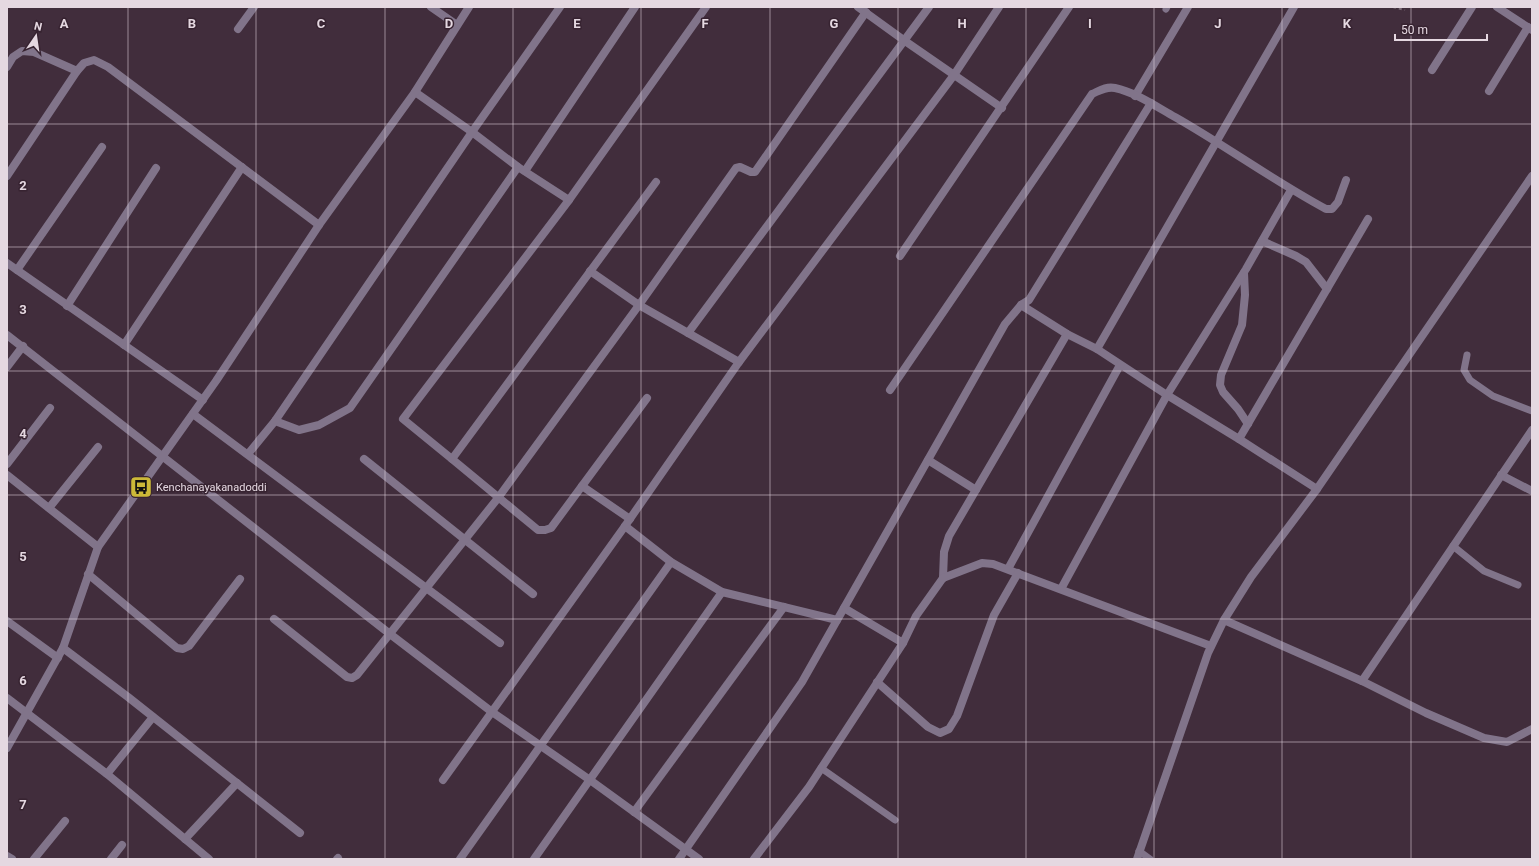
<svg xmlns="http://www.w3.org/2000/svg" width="1539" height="866" viewBox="0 0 1539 866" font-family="Roboto,sans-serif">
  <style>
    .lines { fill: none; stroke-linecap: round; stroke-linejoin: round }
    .path { stroke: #7b6976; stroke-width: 2; stroke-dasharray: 3 3; stroke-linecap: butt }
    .service { stroke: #81748a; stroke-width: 7 }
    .minor { stroke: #81748a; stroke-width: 8 }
    .tertiary { stroke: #81748a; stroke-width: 8 }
    .grid { fill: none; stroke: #e5d8e1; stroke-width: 1; stroke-opacity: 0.55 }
    .labels { text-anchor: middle; stroke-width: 3; stroke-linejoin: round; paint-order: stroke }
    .poi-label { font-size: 11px; fill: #e5d8e1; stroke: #372331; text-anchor: start }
    .grid-label { font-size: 13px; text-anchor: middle; font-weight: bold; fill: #e5d8e1; stroke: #372331; stroke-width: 3; stroke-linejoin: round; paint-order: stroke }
  </style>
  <rect width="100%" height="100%" fill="#412d3c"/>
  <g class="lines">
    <polyline class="path" points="1393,7 1405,10"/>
    <g class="service">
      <polyline points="1166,9 1167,7"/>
      <polyline points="1467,355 1464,370 1470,380 1493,396 1532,411"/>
      <polyline points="1453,546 1484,571 1518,585"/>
      <polyline points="821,768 895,820"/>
      <polyline points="1139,851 1150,859"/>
    </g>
    <g class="minor">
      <polyline points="431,7 457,25"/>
      <polyline points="858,7 905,41 1002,108"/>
      <polyline points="1497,7 1532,30"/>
      <polyline points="238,29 254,7"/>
      <polyline points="7,67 13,57 22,51 34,52 77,71"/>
      <polyline points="1432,70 1472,7"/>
      <polyline points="1489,91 1528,27"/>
      <polyline points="415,92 472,132 518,167 569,200 403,419 452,459"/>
      <polyline points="1135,96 1188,7"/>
      <polyline points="525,171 635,7"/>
      <polyline points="7,176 77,71 84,63 94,60 108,67 319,225"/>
      <polyline points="569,200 706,7"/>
      <polyline points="1262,241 1296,256 1306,262 1327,289"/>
      <polyline points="900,256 1069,7"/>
      <polyline points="7,263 203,400"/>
      <polyline points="17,270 102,147"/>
      <polyline points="590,271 639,305 739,362"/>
      <polyline points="1244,273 1245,295 1242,325 1221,375 1220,385 1223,392 1238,409 1248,424"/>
      <polyline points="1021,305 1067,334 1097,349 1167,395 1239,439 1317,489 1532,176"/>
      <polyline points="67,306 156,168"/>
      <polyline points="688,333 929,7"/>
      <polyline points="7,335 390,634 492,712 590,780 699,859"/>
      <polyline points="124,345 242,167"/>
      <polyline points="1097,349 1294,7"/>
      <polyline points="7,367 23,346"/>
      <path d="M890 390 1092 94C1099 91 1106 86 1115 88 1135 92 1157 107 1175 117 1226 146 1274 181 1326 209H1332L1338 202 1346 180"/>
      <polyline points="647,398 551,528 545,530 538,530 452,459 656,182"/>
      <polyline points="193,414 500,643"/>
      <polyline points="275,421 299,430 319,425 350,408 518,167"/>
      <polyline points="1239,439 1368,219"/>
      <polyline points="248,454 275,421 472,132 560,7"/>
      <polyline points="364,459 533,594"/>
      <polyline points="928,460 976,490"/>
      <polyline points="7,464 50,408"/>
      <polyline points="7,475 98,547"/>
      <polyline points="1501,475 1532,491"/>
      <polyline points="582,486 630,519"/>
      <polyline points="49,508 98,447"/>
      <polyline points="625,526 671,562 722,592 837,620"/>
      <polyline points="1008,569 1120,365"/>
      <polyline points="88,574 177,648 183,649 189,646 240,579"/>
      <polyline points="943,578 944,552 949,536 1067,334"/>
      <polyline points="1061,589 1167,395 1246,269 1291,190"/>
      <polyline points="844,608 903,643 916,616 943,578 982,563 993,564 1211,646"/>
      <polyline points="274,619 347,677 352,678 357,675 498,498 639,305 736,168 740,167 751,172 755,172 866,12"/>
      <polyline points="1224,620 1362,681 1426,713 1484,738 1507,742 1532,729"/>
      <polyline points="7,621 58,658"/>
      <polyline points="63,648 128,697 300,833"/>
      <polyline points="1362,681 1532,430"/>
      <polyline points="877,682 928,727 940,733 949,729 957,716 994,615 1018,573"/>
      <polyline points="7,698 107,774 209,859"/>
      <polyline points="107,774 153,717"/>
      <polyline points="443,780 625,526 739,362 954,75 999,7"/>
      <polyline points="634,812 784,607"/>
      <polyline points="185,839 237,783"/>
      <polyline points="7,856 12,859"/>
      <polyline points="34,859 65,821"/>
      <polyline points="111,859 122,845"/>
      <polyline points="337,859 338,858"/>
      <polyline points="460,859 671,562"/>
      <polyline points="534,859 722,592"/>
      <polyline points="679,859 802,682 1005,324 1021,305 1029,300 1151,103"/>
      <polyline points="754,859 809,787 903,643"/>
      <polyline points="1137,859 1208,653 1224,620 1251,577 1317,489"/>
    </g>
    <polyline class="tertiary" points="7,748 63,648 98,547 216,381 319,225 415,92 469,7"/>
  </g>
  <path class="grid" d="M128 7V859M256 7V859M385 7V859M513 7V859M641 7V859M770 7V859M898 7V859M1026 7V859M1154 7V859M1282 7V859M1411 7V859M7 124H1532M7 247H1532M7 371H1532M7 495H1532M7 619H1532M7 742H1532"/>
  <defs>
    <g id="bus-square" transform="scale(1.15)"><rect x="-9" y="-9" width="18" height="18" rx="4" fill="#ccb938" stroke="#372331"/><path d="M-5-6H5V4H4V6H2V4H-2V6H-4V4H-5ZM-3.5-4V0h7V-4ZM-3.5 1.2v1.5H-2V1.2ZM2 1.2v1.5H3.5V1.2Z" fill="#111"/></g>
  </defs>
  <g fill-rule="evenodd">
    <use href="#bus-square" x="141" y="487"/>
  </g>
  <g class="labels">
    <g class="poi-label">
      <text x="156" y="491">Kenchanayakanadoddi</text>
    </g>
  </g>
  <g class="grid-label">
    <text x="64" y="28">A</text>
    <text x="192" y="28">B</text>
    <text x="321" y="28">C</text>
    <text x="449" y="28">D</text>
    <text x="577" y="28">E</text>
    <text x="705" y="28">F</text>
    <text x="834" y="28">G</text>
    <text x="962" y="28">H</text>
    <text x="1090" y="28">I</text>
    <text x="1218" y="28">J</text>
    <text x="1347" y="28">K</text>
    <text x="23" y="190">2</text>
    <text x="23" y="314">3</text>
    <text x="23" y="438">4</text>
    <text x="23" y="561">5</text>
    <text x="23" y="685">6</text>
    <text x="23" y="809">7</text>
  </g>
  <rect width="1539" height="866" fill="none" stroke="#e5d8e1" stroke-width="16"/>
  <g transform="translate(36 36) rotate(13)" stroke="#372331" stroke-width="3" paint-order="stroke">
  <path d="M0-3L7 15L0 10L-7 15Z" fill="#e5d8e1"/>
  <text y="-6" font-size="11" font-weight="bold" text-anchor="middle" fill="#e5d8e1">N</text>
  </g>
  <path d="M1395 34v6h92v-6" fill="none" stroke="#e5d8e1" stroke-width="2"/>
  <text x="1401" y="34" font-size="12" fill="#e5d8e1" stroke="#372331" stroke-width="3" paint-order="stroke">50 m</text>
</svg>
